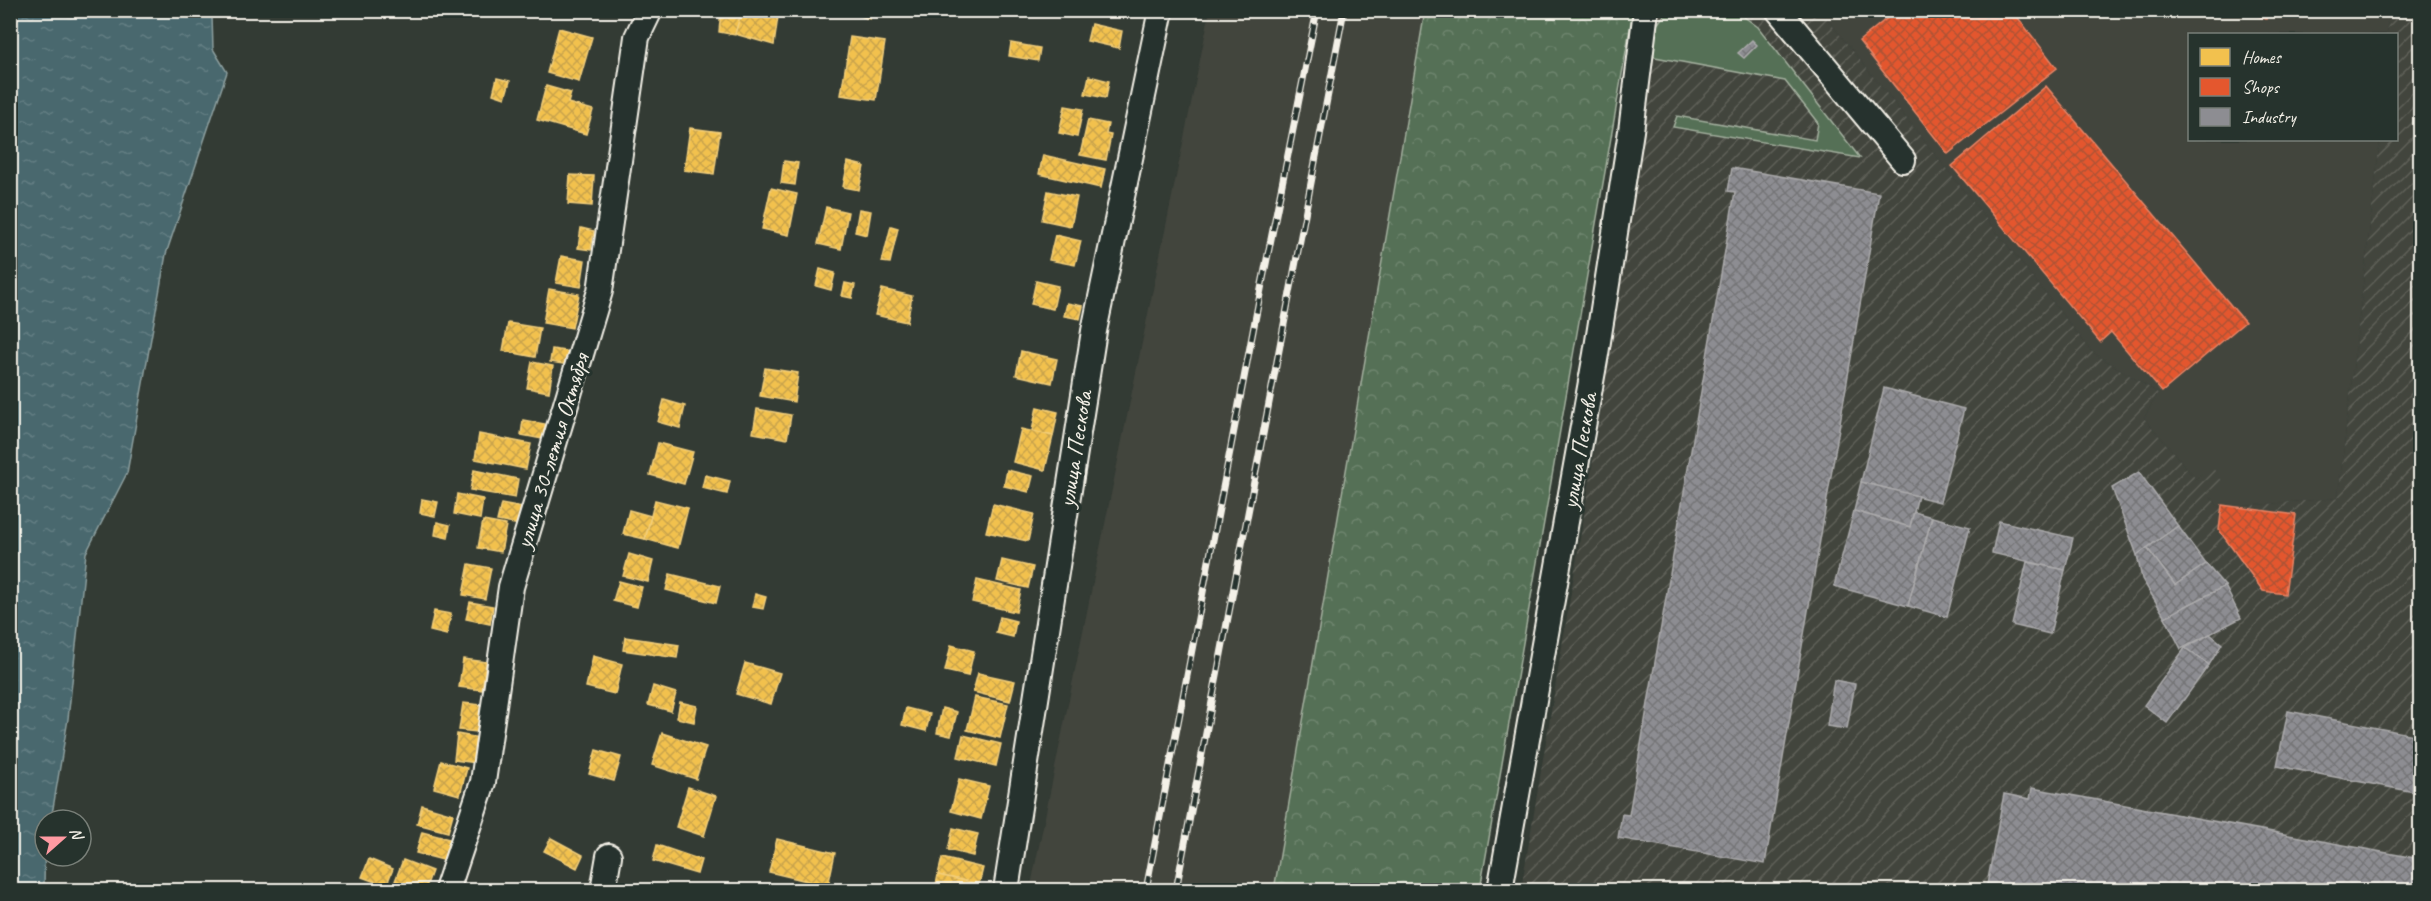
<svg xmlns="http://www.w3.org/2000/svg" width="2431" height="901" viewBox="0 0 2431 901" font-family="Caveat,sans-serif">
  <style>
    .built { fill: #42453d }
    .industrial { fill: url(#industrial-furrows) }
    .green { fill: #557056; stroke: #a4b09f; stroke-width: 1.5 }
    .forest { fill: url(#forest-crowns); stroke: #a4b09f; stroke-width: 1.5 }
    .water { fill: url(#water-ripples); stroke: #8d9f9f; stroke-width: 1.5 }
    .homes { fill: url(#homes-cross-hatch); stroke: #f3cf7c; stroke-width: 1.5 }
    .shops { fill: url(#shops-cross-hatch); stroke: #e98566; stroke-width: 1.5 }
    .industry { fill: url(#industry-cross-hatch); stroke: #acabac; stroke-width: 1.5 }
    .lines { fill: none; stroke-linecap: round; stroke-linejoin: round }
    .street-casing { stroke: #f4f1e8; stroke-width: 28 }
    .street { stroke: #26332d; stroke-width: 24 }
    .rail-casing { stroke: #f4f1e8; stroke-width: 7 }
    .rail { stroke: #26332d; stroke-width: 4.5; stroke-dasharray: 14; stroke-linecap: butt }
    .labels { text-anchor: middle; stroke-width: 6; stroke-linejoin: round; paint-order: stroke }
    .street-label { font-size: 24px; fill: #f4f1e8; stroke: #26332d }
  </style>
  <defs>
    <pattern id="industrial-furrows" width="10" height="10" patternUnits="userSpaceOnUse" patternTransform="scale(1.5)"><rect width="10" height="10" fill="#42453d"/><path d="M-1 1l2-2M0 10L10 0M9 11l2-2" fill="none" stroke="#5e6059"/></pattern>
    <pattern id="forest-crowns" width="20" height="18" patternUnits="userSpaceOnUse" patternTransform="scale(1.5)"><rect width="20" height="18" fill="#557056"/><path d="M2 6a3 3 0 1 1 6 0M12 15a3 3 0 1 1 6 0" fill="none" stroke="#6e856e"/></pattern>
    <pattern id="water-ripples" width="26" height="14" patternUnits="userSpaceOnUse" patternTransform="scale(1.5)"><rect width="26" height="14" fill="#48686e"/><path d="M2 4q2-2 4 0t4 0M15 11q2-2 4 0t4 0" fill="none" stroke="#637e83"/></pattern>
    <pattern id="homes-cross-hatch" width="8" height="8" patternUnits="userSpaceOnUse" patternTransform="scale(1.5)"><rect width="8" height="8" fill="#f2c14e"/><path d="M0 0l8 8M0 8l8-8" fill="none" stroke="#c8a34c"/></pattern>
    <pattern id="shops-cross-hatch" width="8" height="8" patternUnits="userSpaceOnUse" patternTransform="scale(1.5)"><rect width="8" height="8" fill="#e4572e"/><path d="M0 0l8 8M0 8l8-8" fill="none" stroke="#ae5236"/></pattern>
    <pattern id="industry-cross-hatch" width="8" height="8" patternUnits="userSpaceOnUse" patternTransform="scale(1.5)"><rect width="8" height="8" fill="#8d8d92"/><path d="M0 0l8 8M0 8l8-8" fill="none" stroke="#757577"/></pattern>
  </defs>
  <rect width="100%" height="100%" fill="#333b34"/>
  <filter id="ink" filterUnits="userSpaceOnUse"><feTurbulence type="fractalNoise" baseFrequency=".0167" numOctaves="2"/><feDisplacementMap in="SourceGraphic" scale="12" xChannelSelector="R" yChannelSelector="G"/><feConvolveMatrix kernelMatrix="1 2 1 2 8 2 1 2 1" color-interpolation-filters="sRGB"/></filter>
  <g filter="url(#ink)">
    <g class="built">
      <polygon points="2364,10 2387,20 2388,34 2190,34 2190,140 2380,140 2338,498 2220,508 2211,498 2211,465 2196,479 2144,418 2158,393 2092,352 1821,11"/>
      <polygon points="1210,11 1633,11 1478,890 1030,890"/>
    </g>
    <polygon class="industrial" points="1659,11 1821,11 2092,352 2158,393 2144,418 2196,479 2210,464 2225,485 2211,498 2220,508 2338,498 2380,140 2396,140 2396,34 2388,34 2387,20 2364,11 2420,11 2420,890 1521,890 1590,480"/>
    <polygon class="green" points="1667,11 1736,11 1758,27 1860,158 1673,127 1677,116 1815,140 1818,123 1785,81 1655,57 1648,49 1649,36"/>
    <polygon class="forest" points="1425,11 1633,11 1480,890 1274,890"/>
    <polygon class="water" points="10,11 215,11 212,16 213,49 227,72 166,254 127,473 86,553 68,719 51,820 45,820 44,890 10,890"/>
    <g class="homes">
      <polygon points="721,10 742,10 735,35 719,32"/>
      <polygon points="742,10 778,16 774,45 735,34"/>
      <polygon points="841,10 872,10 870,19"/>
      <polygon points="1020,10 1041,10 1040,16"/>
      <polygon points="1091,24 1122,31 1119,48 1087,41"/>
      <polygon points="559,28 592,37 579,82 547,73"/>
      <polygon points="850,37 885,42 876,100 841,95"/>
      <polygon points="1011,43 1040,48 1038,61 1009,56"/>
      <polygon points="1089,76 1109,81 1106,98 1085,94"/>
      <polygon points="497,78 510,81 505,98 493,94"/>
      <polygon points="546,86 571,93 568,103 593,110 586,134 537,120"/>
      <polygon points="1065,106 1083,109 1077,137 1059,133"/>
      <polygon points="1088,120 1108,124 1106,134 1111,135 1106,160 1080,155"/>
      <polygon points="690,128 720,132 714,174 684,170"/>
      <polygon points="1043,155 1105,169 1101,188 1039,174"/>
      <polygon points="784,161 798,163 795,185 781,183"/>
      <polygon points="848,162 864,166 859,190 843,187"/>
      <polygon points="570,175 594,176 592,206 568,204"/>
      <polygon points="771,188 797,194 789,235 762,229"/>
      <polygon points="1048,191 1077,197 1071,226 1042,220"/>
      <polygon points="826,207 848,212 841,249 818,244"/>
      <polygon points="859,209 871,211 867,235 855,232"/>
      <polygon points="891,226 898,228 890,263 882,262"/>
      <polygon points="581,228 594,231 591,250 578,248"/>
      <polygon points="1055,235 1081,241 1075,265 1049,260"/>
      <polygon points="561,256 585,260 581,287 556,283"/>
      <polygon points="820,269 835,273 831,290 816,286"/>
      <polygon points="1036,281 1058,286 1053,309 1031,304"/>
      <polygon points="845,283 855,285 852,298 842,296"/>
      <polygon points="549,289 579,294 572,328 543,323"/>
      <polygon points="882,289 912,296 907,322 875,315"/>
      <polygon points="1067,303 1083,306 1080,319 1064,316"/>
      <polygon points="508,323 540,328 535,357 503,351"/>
      <polygon points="552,349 572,352 569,365 550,362"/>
      <polygon points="1021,351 1057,359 1052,383 1016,375"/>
      <polygon points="532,362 553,366 549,392 527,388"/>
      <polygon points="765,368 798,373 794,402 760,396"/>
      <polygon points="664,400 685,406 680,428 658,422"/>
      <polygon points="1037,407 1058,412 1053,436 1032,431"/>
      <polygon points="757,409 791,415 787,439 753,433"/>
      <polygon points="523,420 545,424 543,439 521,435"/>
      <polygon points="1021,429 1053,436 1045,470 1013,462"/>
      <polygon points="479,434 531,444 526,469 475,459"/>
      <polygon points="658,443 693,452 684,484 650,475"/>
      <polygon points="474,470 518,479 515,498 470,490"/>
      <polygon points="1007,470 1033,476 1029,492 1004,486"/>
      <polygon points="705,475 730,481 727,494 702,488"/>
      <polygon points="457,494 483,499 480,519 454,514"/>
      <polygon points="422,499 438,502 435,516 420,513"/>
      <polygon points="655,500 688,508 678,548 645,539"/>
      <polygon points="501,504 523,508 520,525 497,521"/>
      <polygon points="993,504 1034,514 1028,541 986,532"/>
      <polygon points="629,510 651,516 645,539 623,534"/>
      <polygon points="483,521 506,525 501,552 478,548"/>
      <polygon points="437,522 450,525 448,538 435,535"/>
      <polygon points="629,554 653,561 648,582 623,576"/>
      <polygon points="1002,560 1033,567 1028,588 997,581"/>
      <polygon points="469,564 491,568 485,599 463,595"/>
      <polygon points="670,574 720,586 716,603 666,590"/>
      <polygon points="977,580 1021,590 1016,612 972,602"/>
      <polygon points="619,581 642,587 637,607 613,601"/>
      <polygon points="755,594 766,597 763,609 752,607"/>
      <polygon points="470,602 493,606 490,624 466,619"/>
      <polygon points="434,611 451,614 447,635 430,631"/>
      <polygon points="1000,617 1016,621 1013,637 996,633"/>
      <polygon points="625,637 679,645 677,658 623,650"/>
      <polygon points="951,645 974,651 968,676 945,671"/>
      <polygon points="593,656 622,664 615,694 586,687"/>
      <polygon points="463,659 486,662 482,690 459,687"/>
      <polygon points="745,663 780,673 771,704 736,694"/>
      <polygon points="978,673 1015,681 1010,701 973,692"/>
      <polygon points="653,686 676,693 671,711 648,705"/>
      <polygon points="975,697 1008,704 1000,738 967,730"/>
      <polygon points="680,702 697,706 694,722 677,718"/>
      <polygon points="463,703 481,705 477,732 459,730"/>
      <polygon points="906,708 930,714 926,731 902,725"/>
      <polygon points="942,708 957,712 951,736 937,733"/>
      <polygon points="662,733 706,747 696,779 652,765"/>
      <polygon points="457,734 480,738 477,763 454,760"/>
      <polygon points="963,735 1001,744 996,766 958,757"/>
      <polygon points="596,750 621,757 614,781 589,774"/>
      <polygon points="441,761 467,768 460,795 434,788"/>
      <polygon points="959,779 989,786 981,819 951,811"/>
      <polygon points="688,787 716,796 704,836 676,827"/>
      <polygon points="422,805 453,814 448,832 417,824"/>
      <polygon points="953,828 978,834 973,856 948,850"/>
      <polygon points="422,832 457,841 451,862 416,853"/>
      <polygon points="551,838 583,855 577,868 544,851"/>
      <polygon points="777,839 835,853 828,886 769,872"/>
      <polygon points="657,845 701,860 697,874 653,861"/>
      <polygon points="942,858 983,868 979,884 938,875"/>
      <polygon points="369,859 393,869 386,886 362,877"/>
      <polygon points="403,860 432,871 425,890 419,890 395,881"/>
      <polygon points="938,875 979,884 978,890 935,890"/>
    </g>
    <g class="shops">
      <polygon points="1897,10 2012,10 2057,68 1948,154 1859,41"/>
      <polygon points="2244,10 2270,10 2266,19"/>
      <polygon points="2046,86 2245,322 2162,392 2111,332 2100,342 1952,166"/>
      <polygon points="2222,505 2296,515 2285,594 2263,591 2219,530"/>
    </g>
    <g class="industry">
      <polygon points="1752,40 1757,45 1744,58 1738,53"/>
      <polygon points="1732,168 1879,193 1765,864 1618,838 1622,814 1629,815 1735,192 1728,191"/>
      <polygon points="1884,388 1964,409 1940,502 1861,482"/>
      <polygon points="2139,472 2178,526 2137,555 2112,488"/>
      <polygon points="1861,482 1918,496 1910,527 1854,511"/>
      <polygon points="1854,511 1910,527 1914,512 1932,517 1908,606 1834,586"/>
      <polygon points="1932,517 1970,527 1947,617 1908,606"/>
      <polygon points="1999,521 2073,538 2065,570 1992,553"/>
      <polygon points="2178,526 2206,564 2175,585 2147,548"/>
      <polygon points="2147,548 2175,585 2206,564 2225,586 2165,617 2142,579 2137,555"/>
      <polygon points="2027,562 2065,570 2050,634 2012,625"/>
      <polygon points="2225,586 2241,618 2181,649 2165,617"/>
      <polygon points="2210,634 2222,644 2209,665 2185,648"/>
      <polygon points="2185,648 2209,665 2167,723 2144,705"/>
      <polygon points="1834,680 1855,684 1847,729 1827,726"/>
      <polygon points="2288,711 2420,736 2420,793 2277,766"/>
      <polygon points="2032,788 2420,859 2420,890 1986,890 2004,794 2030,799"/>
    </g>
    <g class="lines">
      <g class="street-casing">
        <g id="street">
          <polyline points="1778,10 1903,160"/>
          <polyline points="447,890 483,782 511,587 600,291 637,37 650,10"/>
          <polyline points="603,890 609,856"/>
          <polyline points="1006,890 1094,331 1161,10"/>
          <polyline points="1500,890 1596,354 1631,131 1646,10"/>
        </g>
      </g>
      <use href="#street" class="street"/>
      <g class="rail-casing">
        <g id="rail">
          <polyline points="1146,890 1262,284 1317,10"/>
          <polyline points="1176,890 1344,10"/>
        </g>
      </g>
      <use href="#rail" class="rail"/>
    </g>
  </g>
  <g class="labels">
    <g class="street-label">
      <text transform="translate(1075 449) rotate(-81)" y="8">улица Пескова</text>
      <text transform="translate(552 451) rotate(-73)" y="8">улица 30-летия Октября</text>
      <text transform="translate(1579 451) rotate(-80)" y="8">улица Пескова</text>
    </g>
  </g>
  <rect width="2431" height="901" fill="none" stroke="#26332d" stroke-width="36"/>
  <rect x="18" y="18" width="2395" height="865" fill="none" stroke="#f4f1e8" stroke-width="2" filter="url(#ink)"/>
  <rect x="2188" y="33" width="210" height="108" fill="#26332d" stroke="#787f78" stroke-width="1.5"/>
  <rect x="2200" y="48" width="30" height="18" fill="#f2c14e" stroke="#787f78" stroke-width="1.5"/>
  <text x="2242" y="63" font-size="18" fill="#f4f1e8">Homes</text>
  <rect x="2200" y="78" width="30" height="18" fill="#e4572e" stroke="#787f78" stroke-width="1.5"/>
  <text x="2242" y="93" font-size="18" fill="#f4f1e8">Shops</text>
  <rect x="2200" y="108" width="30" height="18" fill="#8d8d92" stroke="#787f78" stroke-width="1.5"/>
  <text x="2242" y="123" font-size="18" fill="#f4f1e8">Industry</text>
  <g transform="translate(63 838) rotate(69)"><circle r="28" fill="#26332d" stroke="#787f78" stroke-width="1.5"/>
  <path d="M0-4.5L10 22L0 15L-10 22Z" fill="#ff9aa2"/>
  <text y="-9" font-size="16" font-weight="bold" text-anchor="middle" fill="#f4f1e8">N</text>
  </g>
</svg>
